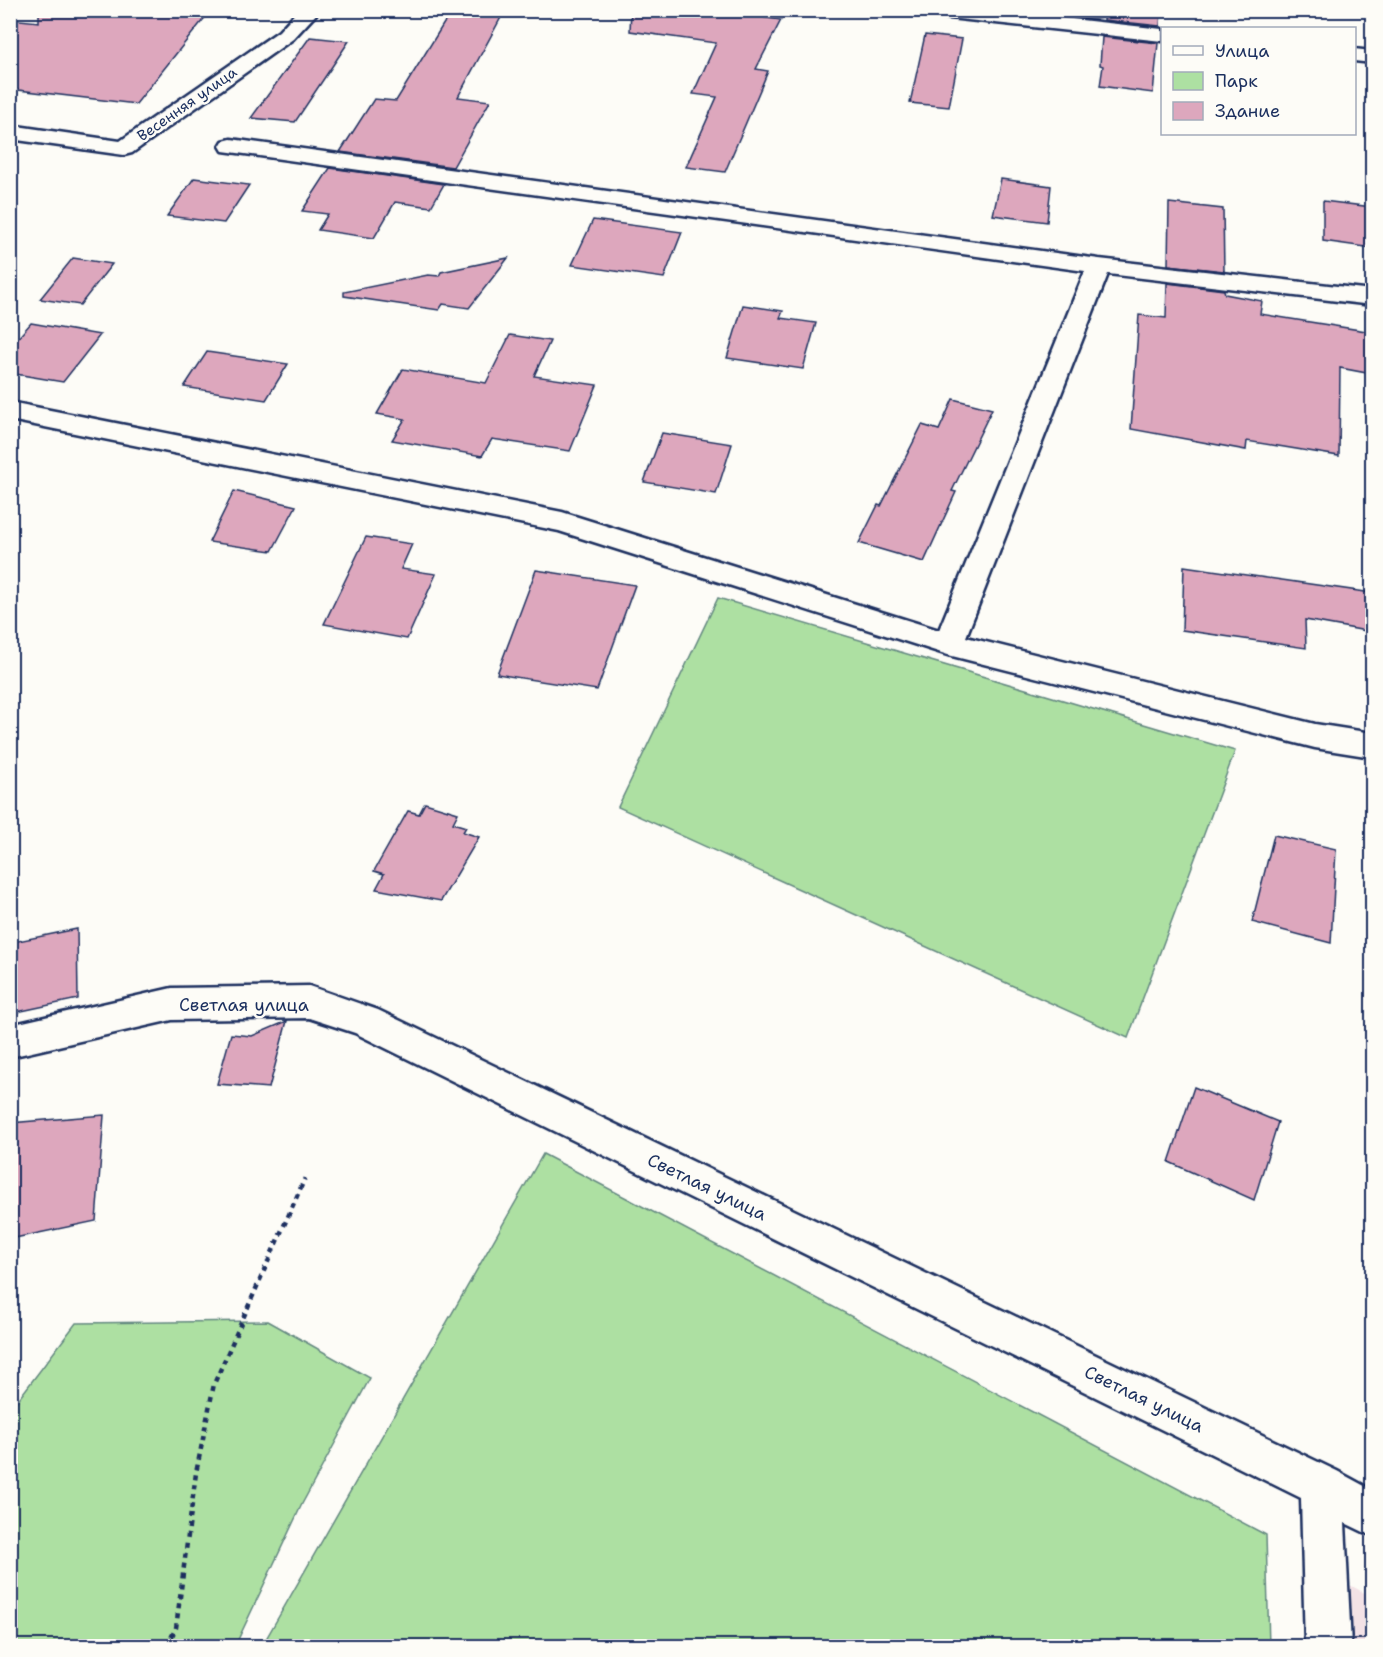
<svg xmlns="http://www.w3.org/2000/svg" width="1383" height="1657" viewBox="0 0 1383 1657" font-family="'Shantell Sans',sans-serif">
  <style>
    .built { fill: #f3e2e6 }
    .green { fill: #ade0a2; stroke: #648880; stroke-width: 1.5 }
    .building { fill: #dda7bd; stroke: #1b2f5e; stroke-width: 1.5 }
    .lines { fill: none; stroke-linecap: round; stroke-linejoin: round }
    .minor-casing { stroke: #1b2f5e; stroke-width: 5 }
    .path { stroke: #1b2f5e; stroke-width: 4.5; stroke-dasharray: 5 5; stroke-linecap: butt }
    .minor { fill: #fdfcf7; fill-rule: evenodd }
    .labels { text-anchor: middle; stroke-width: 5; stroke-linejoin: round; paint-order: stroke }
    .far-street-label { font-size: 15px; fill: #1b2f5e; stroke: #fdfcf7 }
    .street-label { font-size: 18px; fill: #1b2f5e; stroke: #fdfcf7 }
  </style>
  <rect width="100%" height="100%" fill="#fdfcf7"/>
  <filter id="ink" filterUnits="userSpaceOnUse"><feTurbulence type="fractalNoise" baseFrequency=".0167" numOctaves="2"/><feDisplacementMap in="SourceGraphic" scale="12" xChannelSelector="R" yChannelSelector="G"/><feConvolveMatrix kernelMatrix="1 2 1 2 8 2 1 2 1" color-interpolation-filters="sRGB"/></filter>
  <g filter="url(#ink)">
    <polygon class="built" points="1339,1579 1372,1597 1372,1646 1342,1646"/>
    <g class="green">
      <polygon points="718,598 1235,751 1128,1038 618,807"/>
      <polygon points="543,1154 1266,1535 1269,1646 262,1646"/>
      <polygon points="268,1321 370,1378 302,1504 235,1646 11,1646 11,1409 76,1323"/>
    </g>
    <g class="building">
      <polygon points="39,10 211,10 136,104 10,89 10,19 39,22"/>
      <polygon points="452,10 505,10 458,97 490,101 453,167 340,152 374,99 396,101"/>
      <polygon points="631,10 714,10 781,20 756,69 768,71 725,172 686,167 717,97 693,94 716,43 630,31"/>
      <polygon points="1104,10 1161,10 1160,26 1104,20"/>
      <polygon points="925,35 962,39 949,107 910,103"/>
      <polygon points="310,37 349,41 295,122 251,118"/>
      <polygon points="1102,37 1158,43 1153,93 1100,86 1103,66 1100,65"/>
      <polygon points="330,168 444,184 431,207 395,202 374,238 318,230 328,214 302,211"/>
      <polygon points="194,178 249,185 224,223 167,216"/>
      <polygon points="1001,179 1051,186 1047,222 993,215"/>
      <polygon points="1323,201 1372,207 1372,248 1323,241"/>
      <polygon points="1169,203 1223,209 1224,271 1168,265"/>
      <polygon points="593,220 682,232 664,278 572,265"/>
      <polygon points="73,258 112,264 80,305 40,299"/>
      <polygon points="508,258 469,308 443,304 439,310 344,296 344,292 428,275 439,276 441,272"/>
      <polygon points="1167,283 1224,290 1225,294 1262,301 1260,314 1372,332 1372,374 1340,368 1339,456 1247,441 1246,450 1131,429 1139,315 1166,318"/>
      <polygon points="743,305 783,311 780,318 816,323 803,369 727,358"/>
      <polygon points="31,323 100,335 63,382 10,373 10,347"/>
      <polygon points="510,335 550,341 534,376 597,385 570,451 492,439 482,456 392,440 405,419 377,414 403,369 486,383"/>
      <polygon points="207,352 288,364 266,400 184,387"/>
      <polygon points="953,399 992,409 952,491 956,492 924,562 859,543 878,505 881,506 922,425 939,430"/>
      <polygon points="662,433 732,444 716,494 644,482"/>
      <polygon points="234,491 296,506 272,551 209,542"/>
      <polygon points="366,537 412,544 401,569 436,574 407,639 324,624"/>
      <polygon points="1184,566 1372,593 1372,632 1305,620 1306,648 1182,630"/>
      <polygon points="536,570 635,585 597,690 497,674"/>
      <polygon points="425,803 458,813 453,823 466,827 463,832 479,837 441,901 376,889 384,874 374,871 408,811 419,814"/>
      <polygon points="1274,835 1336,849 1331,943 1252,922"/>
      <polygon points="77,929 78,999 12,1013 13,942"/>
      <polygon points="287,1021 269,1088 217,1084 231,1034 252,1036"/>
      <polygon points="1194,1087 1278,1122 1254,1200 1169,1162"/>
      <polygon points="104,1115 96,1221 10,1239 10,1123"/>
    </g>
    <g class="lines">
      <g class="minor-casing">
        <g id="minor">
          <polygon points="298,10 320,10 293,39 132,153 124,155 10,139 10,125 120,141 279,31"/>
          <polygon points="921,10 992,10 1162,29 1162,41 931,16 924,14"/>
          <polygon points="1354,49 1372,51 1372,63 1354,61"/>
          <polygon points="231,139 1099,259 1372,290 1372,305 1108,274 966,637 1315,724 1372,733 1372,757 1315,748 948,655 559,531 10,420 10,402 562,512 939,630 1085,271 223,151 220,146 223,141"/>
          <polygon points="309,986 378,1010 1337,1471 1372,1490 1372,1536 1345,1523 1351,1646 1305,1646 1301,1498 355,1033 309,1018 172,1020 10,1057 10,1025 172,988"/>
        </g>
      </g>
      <polyline class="path" points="167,1646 176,1628 196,1473 214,1384 305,1178"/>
      <use href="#minor" class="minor"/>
    </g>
  </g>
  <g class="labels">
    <g class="far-street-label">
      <text transform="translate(187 104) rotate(-35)" y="5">Весенняя улица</text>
    </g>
    <g class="street-label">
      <text x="244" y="1011">Светлая улица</text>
      <text transform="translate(707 1187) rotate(26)" y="6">Светлая улица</text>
      <text transform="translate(1144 1399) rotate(26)" y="6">Светлая улица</text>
    </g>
  </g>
  <rect width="1383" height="1657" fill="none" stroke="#fdfcf7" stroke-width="36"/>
  <rect x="18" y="18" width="1347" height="1621" fill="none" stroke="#1b2f5e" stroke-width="2" filter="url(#ink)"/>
  <rect x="1161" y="27" width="195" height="108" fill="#fdfcf7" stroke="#a3aaba" stroke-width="1.5"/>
  <rect x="1173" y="46" width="30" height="9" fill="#fdfcf7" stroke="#a3aaba" stroke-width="1.5"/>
  <text x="1215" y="57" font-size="18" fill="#1b2f5e">Улица</text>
  <rect x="1173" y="72" width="30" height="18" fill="#ade0a2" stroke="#a3aaba" stroke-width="1.5"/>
  <text x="1215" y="87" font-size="18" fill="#1b2f5e">Парк</text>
  <rect x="1173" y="102" width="30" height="18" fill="#dda7bd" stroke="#a3aaba" stroke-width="1.5"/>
  <text x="1215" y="117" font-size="18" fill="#1b2f5e">Здание</text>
</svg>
